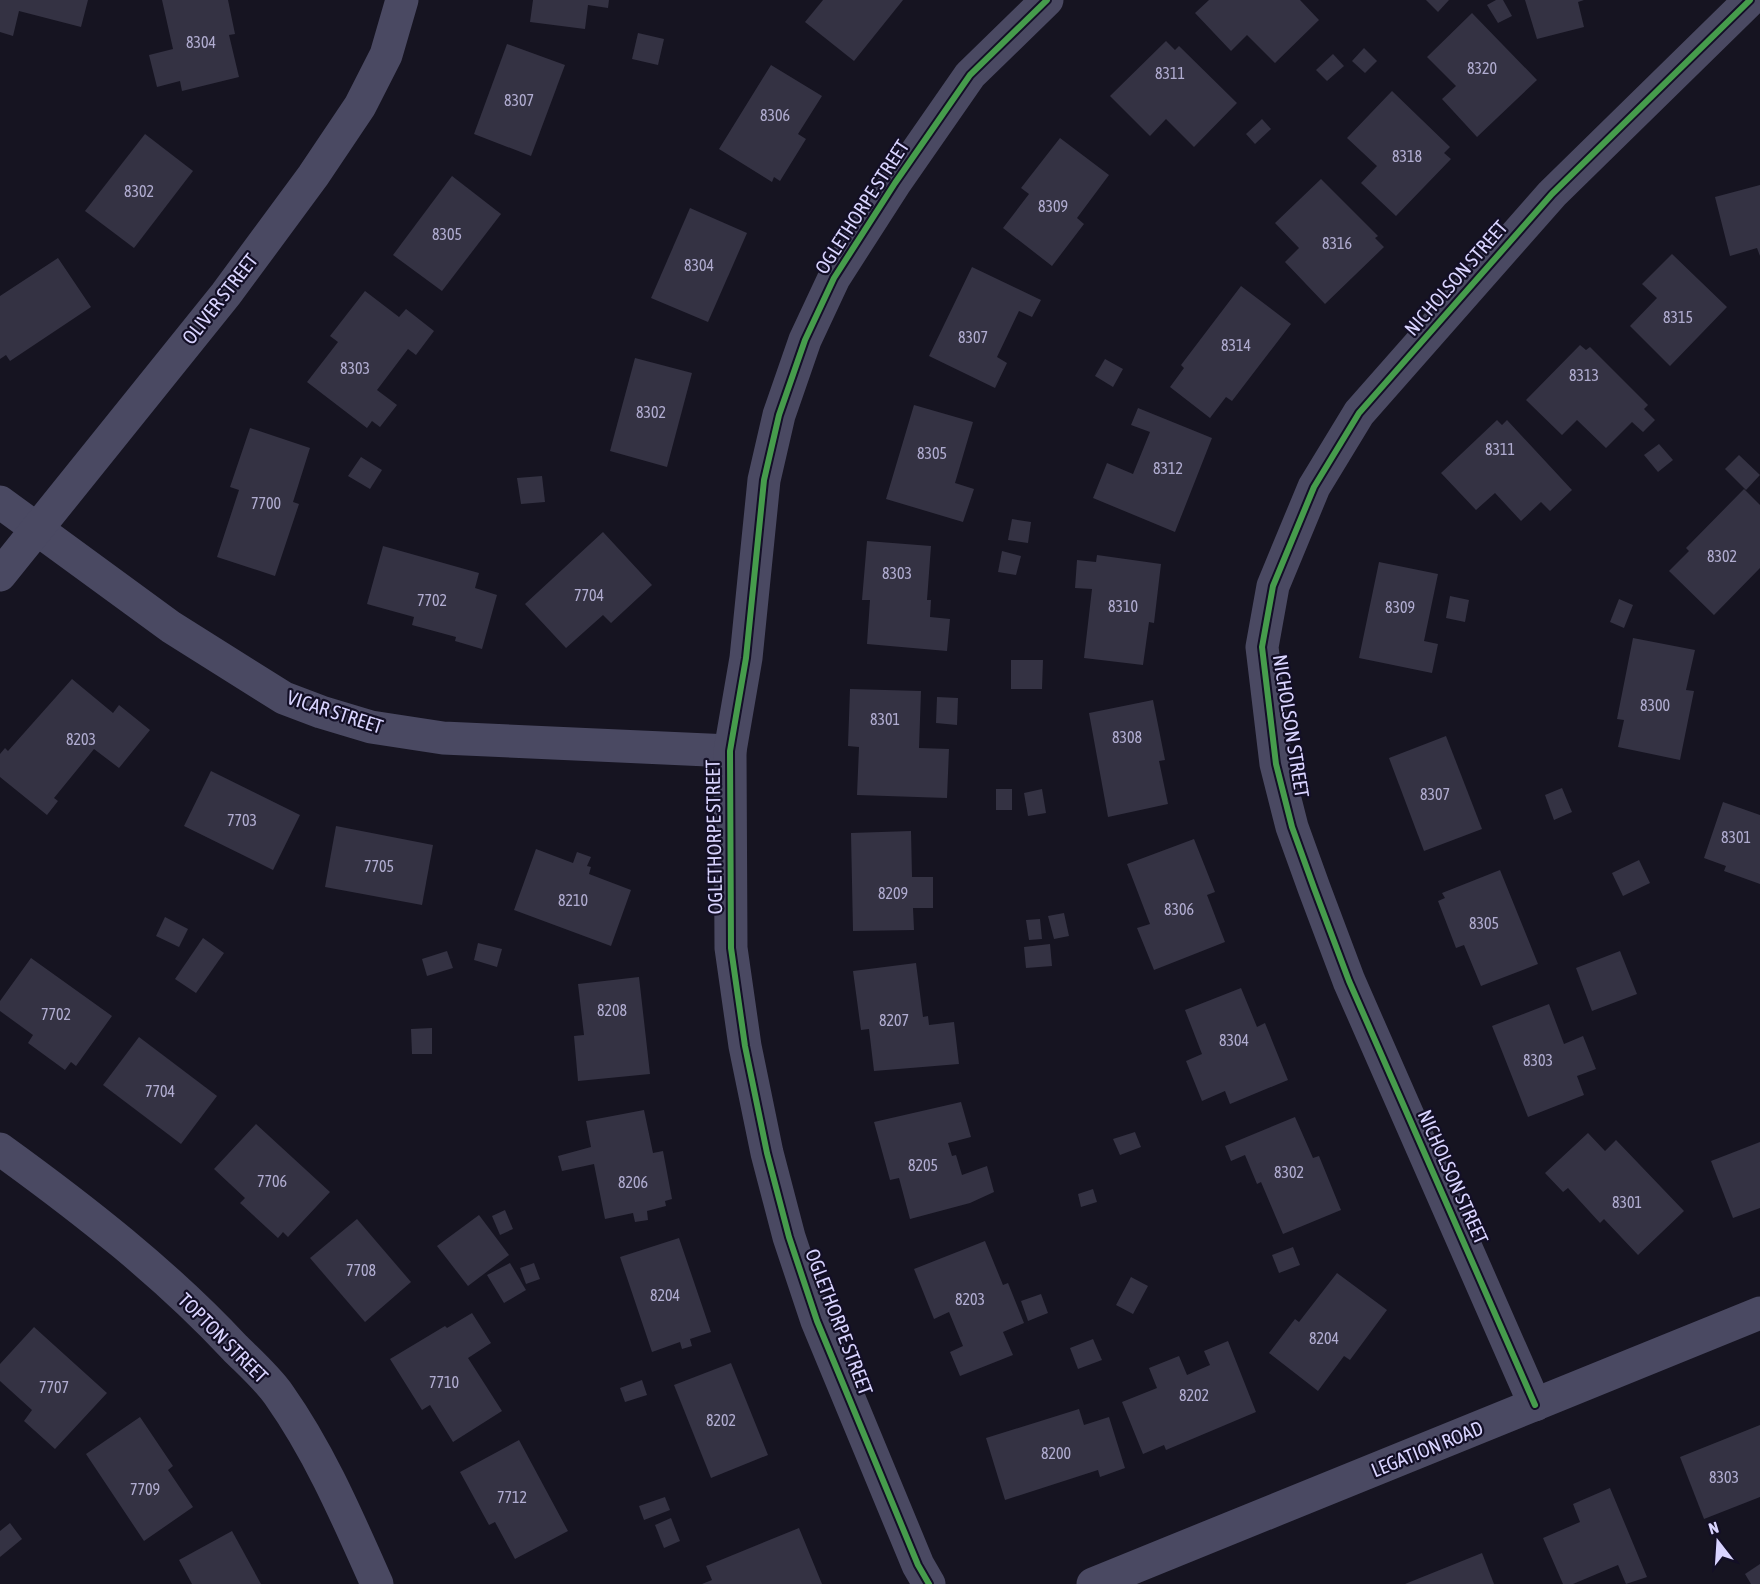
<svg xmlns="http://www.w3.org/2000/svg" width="1760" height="1584" viewBox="0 0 1760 1584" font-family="'Asap Condensed',sans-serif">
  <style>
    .building { fill: #343243 }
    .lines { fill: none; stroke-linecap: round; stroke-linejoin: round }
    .minor { stroke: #4a4962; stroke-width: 33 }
    .cycleway-casing { stroke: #130f26; stroke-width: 10 }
    .cycleway { stroke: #469c4c; stroke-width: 6 }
    .labels { text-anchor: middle; stroke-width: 4.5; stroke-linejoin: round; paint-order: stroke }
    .number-label { font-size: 16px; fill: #b0acd0 }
    .street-label { font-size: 20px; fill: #d9d4ff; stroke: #130f26 }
  </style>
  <rect width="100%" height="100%" fill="#161421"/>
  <g class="building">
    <polygon points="0,0 88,0 81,27 19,11 13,36 0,32"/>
    <polygon points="162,0 228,0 235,34 229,35 239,77 182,91 180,81 157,87 149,55 173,49"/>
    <polygon points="533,0 609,0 608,8 588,5 585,29 530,22"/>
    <polygon points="823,0 903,0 854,61 805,22"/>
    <polygon points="1209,0 1300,0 1319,20 1275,63 1247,35 1231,51 1195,13"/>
    <polygon points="1426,0 1449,0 1438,12"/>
    <polygon points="1496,0 1503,0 1512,16 1498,23 1487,5"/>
    <polygon points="1525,0 1584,0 1578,2 1584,27 1537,39"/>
    <polygon points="1472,13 1537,80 1477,137 1442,99 1456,86 1427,57"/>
    <polygon points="638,33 664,39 658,65 632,59"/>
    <polygon points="1166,41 1175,50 1179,46 1237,103 1194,147 1166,119 1150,136 1110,96"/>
    <polygon points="507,44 565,65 531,156 474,134"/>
    <polygon points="1364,48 1377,61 1365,73 1352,61"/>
    <polygon points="1333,54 1344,66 1327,81 1316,70"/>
    <polygon points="771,65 822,96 798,134 806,139 780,181 774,177 772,182 719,149"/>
    <polygon points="1392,91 1450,147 1444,153 1451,159 1396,216 1361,183 1377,166 1347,138"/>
    <polygon points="1262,119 1271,129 1255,144 1246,134"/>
    <polygon points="145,134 193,171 134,248 85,211"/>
    <polygon points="1060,138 1109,175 1077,218 1084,224 1052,266 1003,228 1029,194 1021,188"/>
    <polygon points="452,176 501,214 442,291 393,255"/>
    <polygon points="1321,179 1378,236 1375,238 1384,247 1325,304 1285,262 1299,248 1275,223"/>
    <polygon points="1760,185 1760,256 1757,248 1730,256 1715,197"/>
    <polygon points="690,208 747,233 708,322 651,298"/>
    <polygon points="1672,254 1727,307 1670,366 1630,326 1657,298 1642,284"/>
    <polygon points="58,258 91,307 10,361 6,355 0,359 0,296"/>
    <polygon points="972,267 1041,300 1032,317 1019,311 997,357 1007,363 995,388 929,356"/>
    <polygon points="1241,286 1291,324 1232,401 1226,397 1210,418 1170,387 1184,368 1181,365"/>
    <polygon points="365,291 399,317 406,309 434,331 416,355 408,349 377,390 397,405 380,427 372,421 367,428 307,382 338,342 330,336"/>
    <polygon points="1580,345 1586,350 1590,347 1648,405 1644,409 1655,420 1643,432 1632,422 1606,448 1577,420 1562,435 1526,400"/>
    <polygon points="635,358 692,373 667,467 610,451"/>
    <polygon points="1105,359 1123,369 1113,387 1095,376"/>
    <polygon points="914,405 973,422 955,483 974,489 963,522 886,499"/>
    <polygon points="1138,408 1212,438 1175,532 1093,498 1107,463 1133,474 1150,432 1131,425"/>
    <polygon points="1497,420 1502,425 1507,420 1572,490 1550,511 1541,502 1521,521 1495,493 1476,510 1441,473"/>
    <polygon points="250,428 310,448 293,502 299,504 275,576 217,557 239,490 230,487"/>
    <polygon points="1659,444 1673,460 1658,472 1644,455"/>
    <polygon points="1739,455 1760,475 1746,490 1725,469"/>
    <polygon points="361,457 382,470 370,489 348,476"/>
    <polygon points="542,476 545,502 521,504 517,478"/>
    <polygon points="1744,489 1760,505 1760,568 1714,615 1669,571 1689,551 1686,548"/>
    <polygon points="1012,519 1031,522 1028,543 1008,540"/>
    <polygon points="603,532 652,585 611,623 603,615 566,648 525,604"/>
    <polygon points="867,541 931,546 927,600 931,600 930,617 950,619 947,651 867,644 870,600 862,600"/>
    <polygon points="383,546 479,573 475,588 497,595 482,649 455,641 456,637 412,625 414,617 367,604"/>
    <polygon points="1002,551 1021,556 1016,575 998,572"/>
    <polygon points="1097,555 1161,564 1154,623 1149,622 1143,665 1084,658 1092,589 1075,588 1077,560 1096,562"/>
    <polygon points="1379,562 1438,574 1424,641 1438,644 1432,673 1359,658"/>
    <polygon points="1450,596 1469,600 1465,622 1446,618"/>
    <polygon points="1619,599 1633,605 1624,628 1610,622"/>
    <polygon points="1633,638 1695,650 1686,690 1694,691 1680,760 1618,747 1624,720 1617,719"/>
    <polygon points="1011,660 1043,660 1042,689 1011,689"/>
    <polygon points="72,679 113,713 119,705 150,730 119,768 94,749 54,798 58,801 47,815 0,777 0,754 5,748 8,751"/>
    <polygon points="850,689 921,691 919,748 949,749 947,798 857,795 859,747 848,746"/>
    <polygon points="937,697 958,698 957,725 936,723"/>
    <polygon points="1153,700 1165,760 1159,761 1168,804 1108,817 1089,713"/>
    <polygon points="1446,736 1482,829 1424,851 1389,758"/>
    <polygon points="211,771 300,815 273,870 184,826"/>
    <polygon points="1562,788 1572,812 1554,820 1545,795"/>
    <rect x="996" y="789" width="16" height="21"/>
    <polygon points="1042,789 1046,813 1028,816 1024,793"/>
    <polygon points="1723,802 1760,815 1760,884 1724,871 1726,866 1704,858"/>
    <polygon points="336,826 433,845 422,905 325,887"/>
    <polygon points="911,831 912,877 933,877 933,908 913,908 914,930 853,931 851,833"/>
    <polygon points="1194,839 1215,892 1207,895 1225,942 1154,970 1137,928 1150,924 1127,864"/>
    <polygon points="536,849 573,863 577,852 591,857 587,866 591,867 589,874 631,890 611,946 514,910"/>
    <polygon points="1639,860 1650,883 1623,896 1612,873"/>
    <polygon points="1500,870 1538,964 1481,986 1464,945 1456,948 1438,901 1445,898 1442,893"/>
    <polygon points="1064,913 1069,936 1054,939 1048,916"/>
    <polygon points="165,917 188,929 179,947 156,936"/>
    <polygon points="1040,919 1042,939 1029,940 1026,920"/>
    <polygon points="203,938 224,953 196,993 175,979"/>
    <polygon points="478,943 502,949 497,967 474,960"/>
    <polygon points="1050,944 1052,966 1026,968 1024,947"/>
    <polygon points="447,951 453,968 427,976 422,959"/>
    <polygon points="1620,951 1637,994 1592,1011 1576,968"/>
    <polygon points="31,958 112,1016 76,1066 71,1062 65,1070 28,1043 33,1035 0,1011 0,1001"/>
    <polygon points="916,963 923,1017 928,1016 929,1025 954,1022 959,1064 874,1071 869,1029 861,1030 853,971"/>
    <polygon points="639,977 650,1074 578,1081 574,1036 584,1035 578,984"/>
    <polygon points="1241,988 1257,1027 1265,1023 1288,1080 1230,1104 1225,1091 1202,1101 1186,1061 1202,1054 1185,1010"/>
    <polygon points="1549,1004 1564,1044 1583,1036 1596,1069 1577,1076 1584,1095 1528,1117 1492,1026"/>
    <polygon points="432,1028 432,1054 412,1054 411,1029"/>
    <polygon points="139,1037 217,1096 181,1144 103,1085"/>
    <polygon points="961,1102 971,1137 948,1143 952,1156 956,1155 962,1175 987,1166 994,1192 970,1203 910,1219 899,1178 890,1180 874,1122"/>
    <polygon points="644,1110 653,1153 663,1151 672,1199 665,1201 666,1206 647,1211 648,1220 635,1222 633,1213 605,1219 594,1164 562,1171 558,1156 591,1147 586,1121"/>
    <polygon points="1295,1117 1313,1158 1319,1156 1341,1210 1283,1234 1261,1182 1257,1184 1245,1155 1231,1161 1225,1146"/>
    <polygon points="256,1124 330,1192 288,1237 283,1232 278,1238 240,1203 245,1198 214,1169"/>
    <polygon points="1135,1132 1141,1147 1120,1155 1113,1139"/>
    <polygon points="1588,1133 1605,1151 1616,1140 1684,1211 1638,1255 1604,1219 1600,1223 1568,1188 1563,1192 1545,1173"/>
    <polygon points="1760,1142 1760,1208 1733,1218 1711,1161"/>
    <polygon points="1093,1189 1097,1202 1081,1207 1078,1194"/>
    <polygon points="505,1210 513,1229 500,1235 492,1216"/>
    <polygon points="479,1215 509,1255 468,1286 437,1246"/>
    <polygon points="357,1219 411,1282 365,1322 310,1258"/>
    <polygon points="679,1238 711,1332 690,1339 692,1346 682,1349 680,1342 652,1352 620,1257"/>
    <polygon points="985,1241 1003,1285 1008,1283 1024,1323 1003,1332 1013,1355 960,1376 950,1352 963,1346 949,1312 934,1319 914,1269"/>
    <polygon points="1293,1247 1300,1265 1279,1273 1272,1255"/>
    <polygon points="510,1263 526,1290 504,1303 487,1275"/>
    <polygon points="534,1263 540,1279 526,1284 520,1268"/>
    <polygon points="1337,1273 1387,1310 1350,1360 1344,1356 1318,1391 1269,1353 1295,1319 1299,1322"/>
    <polygon points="1131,1277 1148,1286 1133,1314 1116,1305"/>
    <polygon points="1041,1294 1048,1313 1028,1321 1021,1301"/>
    <polygon points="472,1313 491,1343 468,1358 502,1411 453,1442 430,1405 422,1410 390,1359 445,1326 447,1328"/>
    <polygon points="34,1327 107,1393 55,1449 24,1421 32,1410 0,1381 0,1364"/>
    <polygon points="1093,1339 1102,1360 1078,1369 1070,1348"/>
    <polygon points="1228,1341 1256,1412 1166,1450 1164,1445 1143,1454 1122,1402 1157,1388 1149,1368 1179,1356 1187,1375 1210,1365 1204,1351"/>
    <polygon points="731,1363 768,1455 711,1478 674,1385"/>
    <polygon points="642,1380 647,1395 625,1402 620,1388"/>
    <polygon points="1079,1409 1084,1425 1109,1417 1125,1468 1100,1477 1098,1470 1005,1500 986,1438"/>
    <polygon points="140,1417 173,1466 168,1470 193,1507 144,1541 86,1454"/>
    <polygon points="1760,1425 1760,1497 1704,1519 1680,1457"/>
    <polygon points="519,1440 568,1531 515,1559 495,1522 489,1525 460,1472"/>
    <polygon points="1610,1488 1647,1577 1626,1584 1618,1565 1573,1584 1563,1584 1543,1538 1580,1522 1573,1504"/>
    <polygon points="665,1497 670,1510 644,1520 639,1506"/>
    <polygon points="671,1518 680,1541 664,1548 655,1525"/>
    <polygon points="10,1523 22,1539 0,1557 0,1531"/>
    <polygon points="799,1528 822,1584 702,1584 712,1580 706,1566"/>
    <polygon points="232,1531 261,1584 192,1584 179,1560"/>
    <polygon points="1482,1553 1494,1584 1405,1584"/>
    <polygon points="1760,1564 1760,1584 1751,1584 1745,1574"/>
  </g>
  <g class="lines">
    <g class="minor">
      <polyline points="0,502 171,627 284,698 321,712 371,727 443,738 730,751"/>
      <polyline points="0,575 226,294 313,176 360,106 386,55 402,0"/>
      <path d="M0 1149C83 1209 165 1273 235 1348 250 1363 267 1378 279 1395 320 1453 348 1519 377 1584"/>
      <polyline points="1535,1405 1349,981 1314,888 1292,827 1276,764 1262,647 1273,586 1314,487 1359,413 1552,194 1750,0"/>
      <polyline points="929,1584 918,1565 817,1321 789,1237 767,1153 745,1046 731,948 730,751 746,658 764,480 779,415 805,340 834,278 895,183 970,75 1047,0"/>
      <polyline points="1093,1584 1760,1313"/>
    </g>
    <g class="cycleway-casing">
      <g id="cycleway">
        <polyline points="1535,1405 1349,981 1314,888 1292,827 1276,764 1262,647 1273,586 1314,487 1359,413 1552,194 1750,0"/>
        <polyline points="929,1584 918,1565 817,1321 789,1237 767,1153 745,1046 731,948 730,751 746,658 764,480 779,415 805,340 834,278 895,183 970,75 1047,0"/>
      </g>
    </g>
    <use href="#cycleway" class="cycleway"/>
  </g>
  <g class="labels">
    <g class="number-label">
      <text x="201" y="48">8304</text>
      <text x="1482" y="74">8320</text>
      <text x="1170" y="79">8311</text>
      <text x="519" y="106">8307</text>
      <text x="775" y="121">8306</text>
      <text x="1407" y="162">8318</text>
      <text x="139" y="197">8302</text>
      <text x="1053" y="212">8309</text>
      <text x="447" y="240">8305</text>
      <text x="1337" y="249">8316</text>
      <text x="699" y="271">8304</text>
      <text x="1678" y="323">8315</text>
      <text x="973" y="343">8307</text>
      <text x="1236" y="351">8314</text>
      <text x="355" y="374">8303</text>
      <text x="1584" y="381">8313</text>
      <text x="651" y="418">8302</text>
      <text x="1500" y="455">8311</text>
      <text x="932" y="459">8305</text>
      <text x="1168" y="474">8312</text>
      <text x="266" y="509">7700</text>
      <text x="1722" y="562">8302</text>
      <text x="897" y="579">8303</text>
      <text x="589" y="601">7704</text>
      <text x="432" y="606">7702</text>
      <text x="1123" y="612">8310</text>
      <text x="1400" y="613">8309</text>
      <text x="1655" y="711">8300</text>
      <text x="885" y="725">8301</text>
      <text x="1127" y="743">8308</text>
      <text x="81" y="745">8203</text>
      <text x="1435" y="800">8307</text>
      <text x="242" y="826">7703</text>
      <text x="1736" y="843">8301</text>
      <text x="379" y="872">7705</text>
      <text x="893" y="899">8209</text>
      <text x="573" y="906">8210</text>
      <text x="1179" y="915">8306</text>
      <text x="1484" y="929">8305</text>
      <text x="612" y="1016">8208</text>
      <text x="56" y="1020">7702</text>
      <text x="894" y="1026">8207</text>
      <text x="1234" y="1046">8304</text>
      <text x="1538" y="1066">8303</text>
      <text x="160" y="1097">7704</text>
      <text x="923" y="1171">8205</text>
      <text x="1289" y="1178">8302</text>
      <text x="272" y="1187">7706</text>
      <text x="633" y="1188">8206</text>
      <text x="1627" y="1208">8301</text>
      <text x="361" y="1276">7708</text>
      <text x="665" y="1301">8204</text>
      <text x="970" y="1305">8203</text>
      <text x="1324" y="1344">8204</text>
      <text x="444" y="1388">7710</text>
      <text x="54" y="1393">7707</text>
      <text x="1194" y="1401">8202</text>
      <text x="721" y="1426">8202</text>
      <text x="1056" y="1459">8200</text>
      <text x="1724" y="1483">8303</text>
      <text x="145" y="1495">7709</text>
      <text x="512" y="1503">7712</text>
    </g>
    <g class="street-label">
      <text transform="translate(862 207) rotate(-57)" y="7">OGLETHORPE STREET</text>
      <text transform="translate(1456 278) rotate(-49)" y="7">NICHOLSON STREET</text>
      <text transform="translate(220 299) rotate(-52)" y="7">OLIVER STREET</text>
      <text transform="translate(335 712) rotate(18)" y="7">VICAR STREET</text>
      <text transform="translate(1291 726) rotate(81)" y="7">NICHOLSON STREET</text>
      <text transform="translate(714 837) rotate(-91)" y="7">OGLETHORPE STREET</text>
      <text transform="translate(1453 1177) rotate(66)" y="7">NICHOLSON STREET</text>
      <text transform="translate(839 1322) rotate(69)" y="7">OGLETHORPE STREET</text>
      <text transform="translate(223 1338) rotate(45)" y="7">TOPTON STREET</text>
      <text transform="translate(1427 1449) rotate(-22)" y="7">LEGATION ROAD</text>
    </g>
  </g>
  <g transform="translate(1718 1542) rotate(343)" stroke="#130f26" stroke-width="4.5" paint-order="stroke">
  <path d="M0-4.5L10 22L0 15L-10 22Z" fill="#d9d4ff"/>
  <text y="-9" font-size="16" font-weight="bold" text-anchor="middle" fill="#d9d4ff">N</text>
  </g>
</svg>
